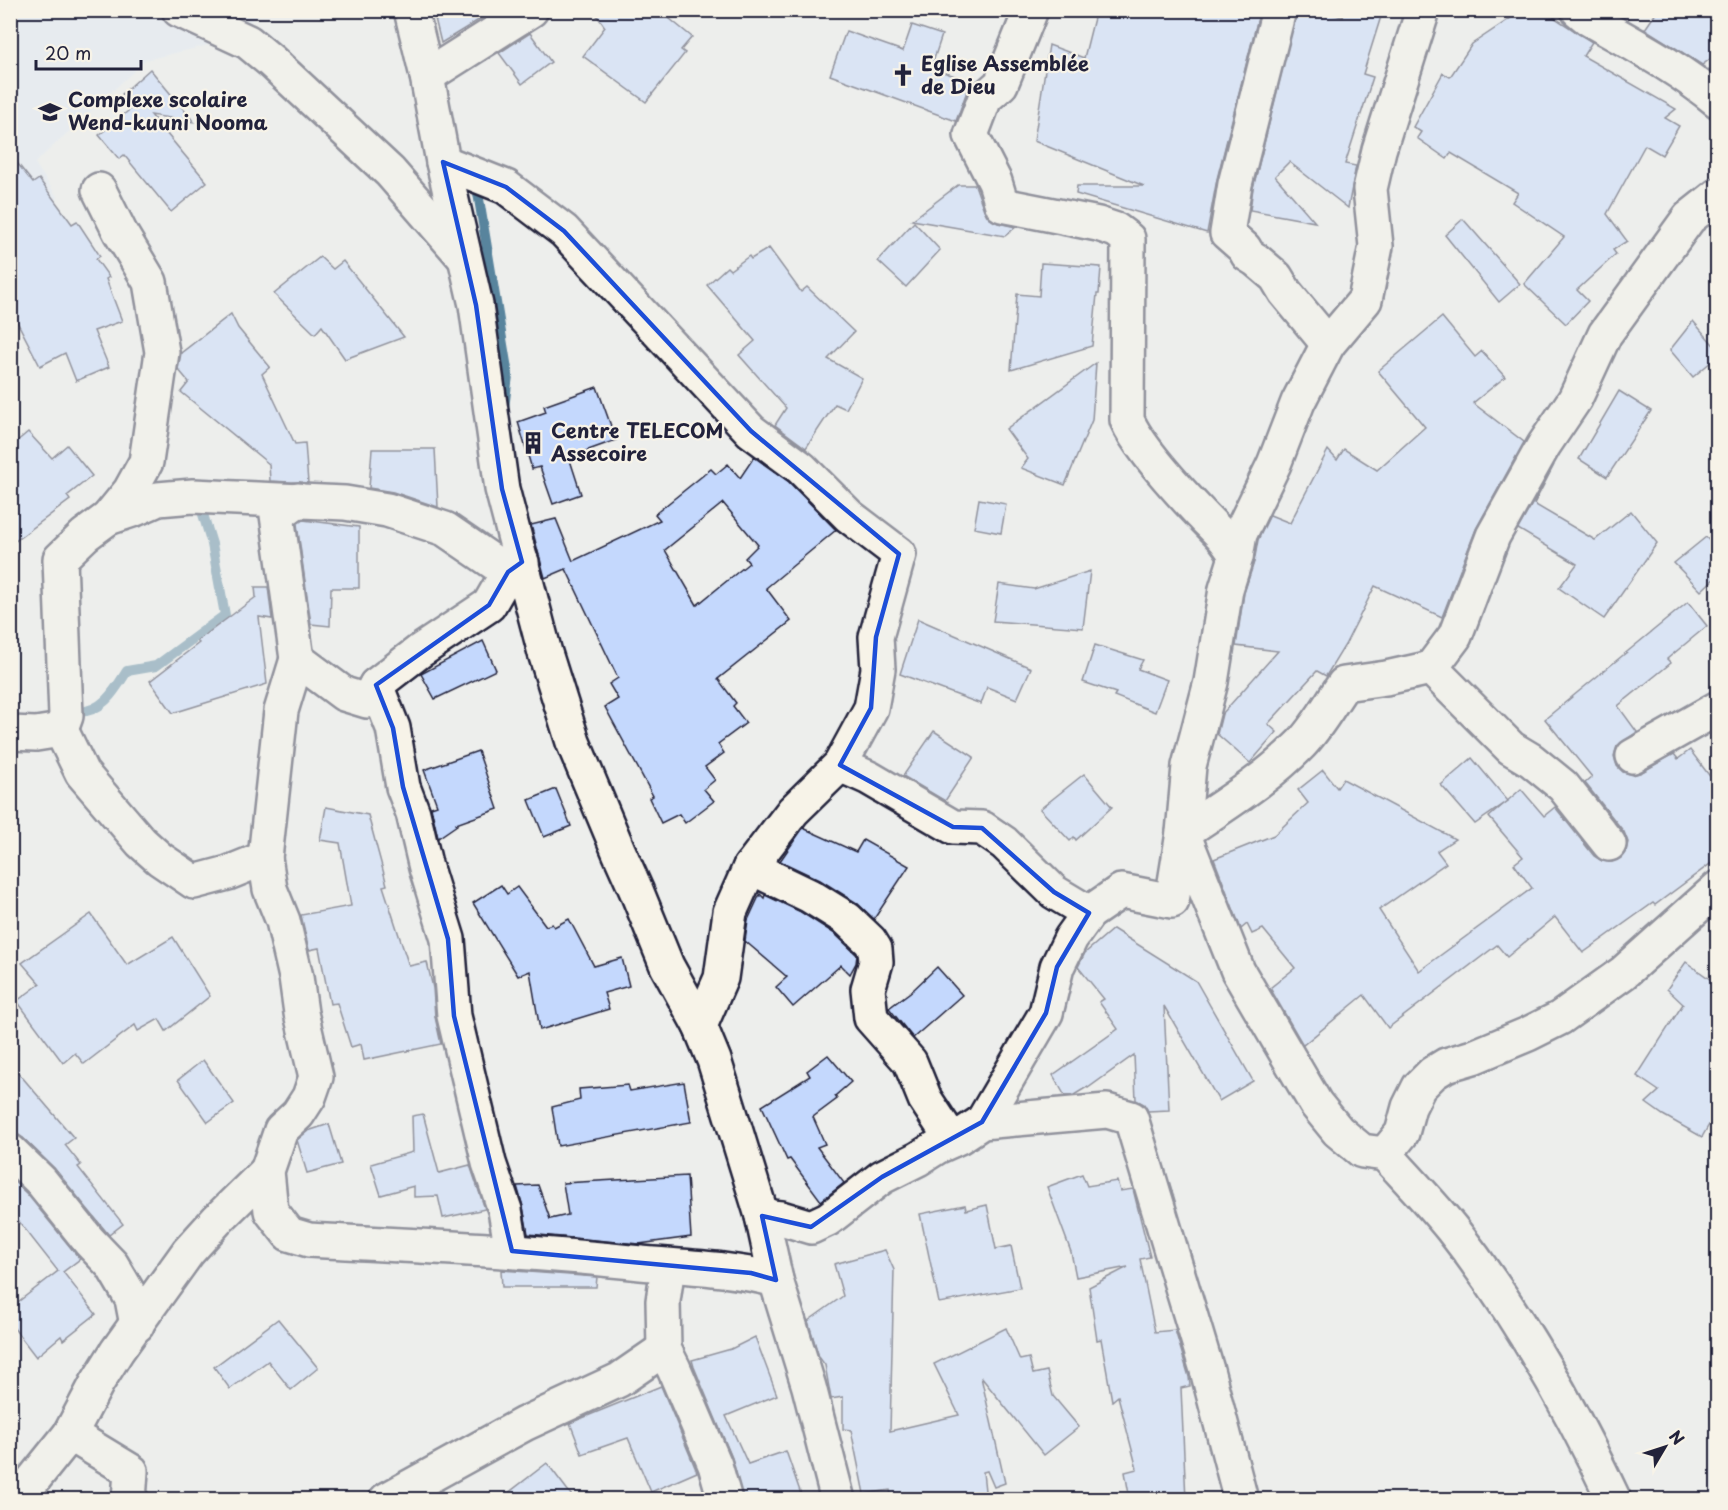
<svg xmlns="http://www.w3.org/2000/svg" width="1728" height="1510" viewBox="0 0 1728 1510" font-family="'Playpen Sans',sans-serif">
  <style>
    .built { fill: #e1e7f1 }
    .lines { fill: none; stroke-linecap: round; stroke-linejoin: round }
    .stream { stroke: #59849d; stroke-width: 10 }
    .building { fill: #c4d8fd; stroke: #22223b; stroke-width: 1.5; fill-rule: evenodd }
    .minor-casing { stroke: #22223b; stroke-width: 38 }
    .minor { stroke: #f7f3e8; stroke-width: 33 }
    .marked { fill: none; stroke: #1d4ed8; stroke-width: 4.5; stroke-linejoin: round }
    .labels { text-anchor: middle; stroke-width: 4.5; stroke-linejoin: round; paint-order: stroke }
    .poi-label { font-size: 20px; font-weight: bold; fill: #22223b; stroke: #f7f3e8; text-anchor: start }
  </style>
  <rect width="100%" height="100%" fill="#edeeec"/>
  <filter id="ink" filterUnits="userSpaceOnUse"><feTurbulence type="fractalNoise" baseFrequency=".0167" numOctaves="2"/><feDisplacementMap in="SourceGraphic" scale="12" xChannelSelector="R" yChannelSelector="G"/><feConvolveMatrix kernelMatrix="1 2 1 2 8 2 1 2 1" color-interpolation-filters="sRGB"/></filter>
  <g filter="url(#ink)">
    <polygon class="built" points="11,11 263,11 226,41 146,60 35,163 58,198 11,233"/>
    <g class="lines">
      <g class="stream">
        <polyline points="477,187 508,375 504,409"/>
        <path d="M74 706 78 712C103 712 115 690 127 671L156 666 225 615 212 544 199 501"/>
      </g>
    </g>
    <g class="building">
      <polygon points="433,10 495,10 441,43"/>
      <polygon points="593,10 659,10 692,37 681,50 685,53 646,102 583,56 605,27"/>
      <polygon points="1096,10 1260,10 1217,179 1207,233 1076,194 1077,186 1144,186 1034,141 1049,45 1084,58"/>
      <polygon points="1297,10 1317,10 1343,17 1345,10 1383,10 1363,74 1373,77 1345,164 1356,166 1348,208 1289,162 1275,176 1315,222 1250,210 1253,188"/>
      <polygon points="1523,10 1543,10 1592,42 1583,56 1676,109 1665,118 1679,126 1662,155 1645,145 1607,214 1627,241 1613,250 1616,254 1577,290 1588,301 1566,324 1524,284 1564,237 1512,202 1518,193 1451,153 1447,159 1417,138 1421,132 1413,127 1443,73 1450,77 1472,44"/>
      <polygon points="1658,10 1718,10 1718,53 1702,65 1645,29"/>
      <polygon points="912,25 942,35 931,68 973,82 967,91 956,121 830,75 846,31 903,51"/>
      <polygon points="530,33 551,62 522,84 499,53"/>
      <polygon points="150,69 194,122 151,115 207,182 171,212 124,155 119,159 99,135 133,107 122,94"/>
      <polygon points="10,154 33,183 39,179 72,224 77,221 100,256 96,259 109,277 106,279 122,321 94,331 109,367 76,381 65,353 40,366 10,308"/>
      <polygon points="958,185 975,185 984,210 989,218 998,223 1016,227 1005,236 912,220"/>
      <polygon points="1463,219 1520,284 1499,302 1445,235"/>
      <polygon points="914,222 940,250 906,287 878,261"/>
      <polygon points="769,248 801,292 807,287 854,332 828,359 862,378 846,409 835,404 806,448 775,425 786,408 739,355 755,341 707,285 727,267 730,270 749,256 751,259"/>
      <polygon points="320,257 333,269 343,261 404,337 345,359 322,326 315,334 274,294"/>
      <polygon points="1041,263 1101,267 1099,294 1097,294 1092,346 1011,370 1017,294 1039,296"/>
      <polygon points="231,314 238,328 270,367 262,374 295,444 305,443 308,483 270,481 269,464 181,392 189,382 178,369 181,353"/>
      <polygon points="1442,317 1475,357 1482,351 1505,377 1473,403 1524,442 1476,529 1442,617 1375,586 1345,645 1326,676 1317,671 1268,724 1277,732 1250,763 1217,734 1222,714 1278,651 1236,646 1244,593 1254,562 1258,540 1270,515 1290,523 1328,450 1337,460 1344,449 1377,470 1425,427 1378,371"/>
      <polygon points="1693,321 1718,350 1718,356 1693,377 1670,350"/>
      <polygon points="1096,363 1092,420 1065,485 1021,468 1028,459 1006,429"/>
      <polygon points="597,387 616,440 569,457 581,494 553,504 540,467 532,469 518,422 546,412 544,406"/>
      <polygon points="1619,391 1651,411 1607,477 1579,459"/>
      <polygon points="28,432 52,458 67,445 92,476 67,496 70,500 10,545 10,447"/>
      <polygon points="372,449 435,449 438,507 393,492 369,488"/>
      <path d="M754 457 789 482 836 530 766 588 791 621 718 679 736 703 733 706 746 723 718 744 724 753 705 767 715 780 704 789 714 801 685 823 679 814 661 823 649 798 653 796 605 707 618 699 609 684 618 678 566 569 545 578 531 525 556 519 573 561 660 520 655 514 711 469 716 474 728 464 740 478ZM723 503 758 545 745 558 749 563 697 605 665 550Z"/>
      <polygon points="1554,465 1534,504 1595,540 1631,511 1657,543 1604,619 1559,588 1577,564 1518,529"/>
      <polygon points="979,499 1006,504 1001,533 974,528"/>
      <polygon points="303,520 359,527 359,588 331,588 330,626 311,624 297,524"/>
      <polygon points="1706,537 1718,551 1718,575 1701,591 1674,563"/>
      <polygon points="1090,571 1083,628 993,621 999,584 1034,589"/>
      <polygon points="255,587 268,587 272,619 259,617 267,684 173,713 150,681 199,643 197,641 256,597"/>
      <polygon points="1688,602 1707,626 1667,659 1671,663 1618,706 1637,732 1617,746 1614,756 1617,766 1623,772 1633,775 1642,772 1674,754 1678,759 1690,750 1718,787 1718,858 1655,905 1653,903 1583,953 1555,917 1507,957 1497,945 1388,1028 1364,995 1303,1045 1270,988 1295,968 1263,929 1252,934 1247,924 1241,929 1214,859 1274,835 1308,803 1298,790 1323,770 1337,788 1343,779 1455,839 1437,851 1446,863 1379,910 1419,971 1532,888 1514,864 1523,857 1489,817 1521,789 1544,816 1555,807 1594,856 1602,861 1612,862 1621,858 1626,851 1628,842 1624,832 1585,783 1592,777 1545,719"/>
      <polygon points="918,619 1031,668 1017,699 987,687 981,704 900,674"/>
      <polygon points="483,641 496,670 435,699 421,674"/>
      <polygon points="1095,645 1143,660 1138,669 1167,680 1155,712 1114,696 1116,693 1083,682"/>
      <polygon points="934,731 974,757 945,801 903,776"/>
      <polygon points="478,751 498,809 456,824 457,825 438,838 431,807 437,805 424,770"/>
      <polygon points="1472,758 1508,801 1475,824 1441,785"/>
      <polygon points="1084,774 1112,807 1076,840 1074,837 1070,841 1040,809"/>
      <polygon points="556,789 571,826 544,837 529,800"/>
      <polygon points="326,807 368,815 387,885 383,886 409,966 427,962 433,988 435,1017 441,1044 364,1060 361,1044 351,1047 337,1003 330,1004 319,948 309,950 301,915 351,906 340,843 320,840"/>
      <polygon points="803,828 856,852 863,840 909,866 874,919 857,903 820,880 780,861"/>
      <polygon points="501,885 507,894 517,887 546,926 552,924 554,927 569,919 594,966 622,958 629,986 604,993 609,1009 540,1030 530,971 518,976 473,903"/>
      <polygon points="760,894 764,898 765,895 801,912 835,934 857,955 856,963 850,974 841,965 793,1007 776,987 787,977 745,941 748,920"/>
      <polygon points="91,914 127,965 173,937 210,996 166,1031 159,1019 138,1031 135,1025 84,1064 75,1053 63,1063 17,1001 40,984 22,963"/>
      <polygon points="1113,929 1196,981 1253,1081 1219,1101 1164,1006 1169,1110 1148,1111 1144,1104 1136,1100 1134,1055 1088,1088 1087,1087 1074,1095 1065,1096 1053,1075 1118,1029 1099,1002 1104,999 1078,967 1085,953"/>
      <polygon points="1686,962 1718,985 1718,1109 1702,1137 1663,1115 1646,1103 1659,1091 1637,1076 1683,1004 1667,989"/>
      <polygon points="937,967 962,995 913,1038 889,1008 913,990"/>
      <polygon points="828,1055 851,1082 835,1096 837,1099 813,1117 825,1144 817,1147 844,1183 821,1201 790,1159 787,1160 762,1106 810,1076 807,1071"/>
      <polygon points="203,1060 234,1103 208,1122 178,1080"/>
      <polygon points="10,1063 74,1138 65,1145 81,1165 78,1167 123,1224 109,1235 54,1168 23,1138 10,1133"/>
      <polygon points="684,1082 691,1122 558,1146 552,1107 580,1100 579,1089 628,1085 630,1091"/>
      <polygon points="423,1114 439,1173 470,1165 485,1209 443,1218 438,1196 414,1197 414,1186 381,1195 371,1164 413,1152 412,1116"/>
      <polygon points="329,1124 341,1164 307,1173 297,1140 308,1131"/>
      <polygon points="1082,1174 1087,1186 1117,1181 1120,1191 1133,1189 1150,1257 1140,1259 1155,1332 1175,1330 1189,1377 1190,1386 1181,1388 1186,1500 1130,1500 1125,1472 1137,1469 1118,1396 1112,1401 1101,1339 1097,1340 1089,1287 1128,1267 1076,1277 1071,1252 1047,1187"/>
      <polygon points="687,1176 691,1237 639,1244 528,1234 523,1207 517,1186 538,1185 550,1219 568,1215 563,1183"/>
      <polygon points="10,1178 27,1194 80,1259 63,1272 96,1314 63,1340 61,1336 36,1357 10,1323 10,1308 58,1271 10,1210"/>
      <polygon points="965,1205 966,1210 987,1205 996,1249 1011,1246 1020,1288 939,1303 920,1214"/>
      <polygon points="885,1250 894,1270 890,1431 959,1415 934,1364 1006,1328 1020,1360 1029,1358 1033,1374 1047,1371 1053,1396 1079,1427 1044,1455 981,1377 1005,1483 994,1487 987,1471 983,1472 986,1500 892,1500 890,1490 864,1494 851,1430 843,1429 843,1397 831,1399 825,1365 819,1357 808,1321 843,1296 834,1264"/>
      <polygon points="501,1270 597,1277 596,1287 502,1287"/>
      <polygon points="278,1319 318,1368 291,1390 268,1361 230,1389 214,1367"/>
      <polygon points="755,1337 777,1395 726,1416 748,1464 786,1451 803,1500 743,1500 732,1458 694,1367 692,1360 731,1349"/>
      <polygon points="661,1386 697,1472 651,1492 628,1438 582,1454 570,1423"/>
      <polygon points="547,1463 575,1500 499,1500"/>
    </g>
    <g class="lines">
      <g class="minor-casing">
        <g id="minor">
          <polyline points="179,10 248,42 271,61 390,172 463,256"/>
          <polyline points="411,10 427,76 443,162 476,305 502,489 545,653 573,742 619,852 636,890 667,966 700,1026 714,1060 762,1216 776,1280 809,1387 838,1500"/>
          <path d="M1031 10 1001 84 985 98 971 135 995 182 1002 205 1098 224 1116 230 1128 239 1127 420C1139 448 1180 492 1201 514 1214 528 1229 540 1236 557"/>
          <polyline points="1279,10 1235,184 1227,233 1244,248 1248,255 1256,260 1276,277 1285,292 1328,344"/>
          <path d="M1423 10 1379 150 1370 189 1376 246 1365 300 1328 344 1298 402 1274 464 1240 534 1236 557 1226 589 1211 682 1189 766 1183 833 1238 971 1316 1104 1338 1131 1362 1151 1385 1154C1407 1178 1431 1203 1452 1229 1517 1312 1569 1404 1614 1500"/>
          <path d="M1578 10 1589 19C1633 44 1679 68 1718 101"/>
          <polyline points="427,76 531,10"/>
          <polyline points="443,162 506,187 564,231 751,431 801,468 849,516 899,554 876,637 878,669 871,708 840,765 793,811 750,867 730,912 721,978 700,1026"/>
          <polyline points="108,518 135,509 158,499 193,496 345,503 387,510 445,529 508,572"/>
          <polyline points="297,659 277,515 298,500"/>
          <polyline points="1431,668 1511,748 1531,760 1563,786 1609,844"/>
          <path d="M376 685 367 701 344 694 297 659 281 711 265 858 270 889 283 921 296 977 301 1013 316 1077 309 1097 298 1114 281 1130 267 1171 271 1211 289 1234 309 1240C420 1246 531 1251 641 1263 686 1267 732 1268 776 1280"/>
          <polyline points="61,730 66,716 60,559 85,535 108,518 130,491 146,462 162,352 150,282 120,232 99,190"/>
          <polyline points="10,733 36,734 61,730 82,773 141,842 160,859 194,882 228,873 265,858"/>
          <polyline points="1633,756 1718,708"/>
          <polyline points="840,765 869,778 953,827 982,828 1004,843 1054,892 1089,913"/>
          <polyline points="750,867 810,896 847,919 870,941 875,949 876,962 868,989 871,1018 910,1062 925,1099 952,1140"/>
          <path d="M982 1122 1046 1013 1057 967 1071 938 1089 913 1121 891 1172 901 1183 833C1224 805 1266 780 1301 744 1318 726 1330 704 1344 684L1386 678 1431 668 1455 636 1493 536 1544 445 1575 399 1605 334 1689 218 1718 195"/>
          <polyline points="10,1151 41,1181 89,1241 112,1265 132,1299 137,1325"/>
          <polyline points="1385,1154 1402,1133 1409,1107 1419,1087 1433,1073 1446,1065 1473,1057 1528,1034 1560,1018 1623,973 1718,888"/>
          <polyline points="762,1216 781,1218 811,1227 828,1219 882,1177 918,1159 937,1147 959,1137 982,1122 1107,1111 1131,1118 1207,1370 1241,1500"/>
          <polyline points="512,1251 505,1210 489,1163 454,1016 448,939 426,868 413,813 403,787 393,728 376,685 420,651 489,605 508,572 522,562"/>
          <polyline points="668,1266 663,1301 664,1349 674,1369 715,1465 725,1500"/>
          <polyline points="70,1434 131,1471 129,1500"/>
          <polyline points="17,1500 70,1434 97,1383 117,1351 188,1252 217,1220 267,1171"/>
          <polyline points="386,1500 524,1424 619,1380 664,1349"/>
        </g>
      </g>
      <use href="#minor" class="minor"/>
    </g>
  </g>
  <path d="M0 0H1728V1510H0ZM443 162 506 187 564 231 751 431 899 554 876 637 871 708 840 765 953 827 982 828 1054 892 1089 913 1057 967 1046 1013 982 1122 882 1177 811 1227 762 1216 776 1280 751 1273 512 1251 454 1016 448 939 403 787 393 728 376 685 489 605 508 572 522 562 502 489 476 305Z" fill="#edeeec" fill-opacity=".55" fill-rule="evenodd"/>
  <path class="marked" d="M443 162 506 187 564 231 751 431 899 554 876 637 871 708 840 765 953 827 982 828 1054 892 1089 913 1057 967 1046 1013 982 1122 882 1177 811 1227 762 1216 776 1280 751 1273 512 1251 454 1016 448 939 403 787 393 728 376 685 489 605 508 572 522 562 502 489 476 305Z"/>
  <defs>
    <g id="church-bare" transform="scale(1.8)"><path d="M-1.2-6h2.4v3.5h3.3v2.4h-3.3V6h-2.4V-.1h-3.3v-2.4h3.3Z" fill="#22223b" stroke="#f7f3e8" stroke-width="2.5" paint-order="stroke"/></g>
    <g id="school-bare" transform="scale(1.8)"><path d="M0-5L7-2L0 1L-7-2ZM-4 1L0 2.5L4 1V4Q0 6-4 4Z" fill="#22223b" stroke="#f7f3e8" stroke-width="2.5" paint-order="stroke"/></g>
    <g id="building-bare" transform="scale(1.8)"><path d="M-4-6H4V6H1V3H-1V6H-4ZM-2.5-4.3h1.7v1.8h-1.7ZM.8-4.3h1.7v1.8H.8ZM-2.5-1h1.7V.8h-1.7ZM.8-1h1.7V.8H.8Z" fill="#22223b" stroke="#f7f3e8" stroke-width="2.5" paint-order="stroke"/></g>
  </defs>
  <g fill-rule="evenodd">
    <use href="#church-bare" x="903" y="75"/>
    <use href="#school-bare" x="50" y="112"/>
    <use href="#building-bare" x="533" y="443"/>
  </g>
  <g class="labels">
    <g class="poi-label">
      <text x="921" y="71">Eglise Assemblée<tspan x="921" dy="23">de Dieu</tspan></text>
      <text x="68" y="107">Complexe scolaire<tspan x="68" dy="23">Wend-kuuni Nooma</tspan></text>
      <text x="551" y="438">Centre TELECOM<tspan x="551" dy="23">Assecoire</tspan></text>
    </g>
  </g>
  <rect width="1728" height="1510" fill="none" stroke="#f7f3e8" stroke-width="36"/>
  <rect x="18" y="18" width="1692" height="1474" fill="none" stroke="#22223b" stroke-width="2" filter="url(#ink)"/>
  <g transform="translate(1665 1447) rotate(51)" stroke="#f7f3e8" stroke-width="4.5" paint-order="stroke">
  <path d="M0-4.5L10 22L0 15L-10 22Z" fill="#22223b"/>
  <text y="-9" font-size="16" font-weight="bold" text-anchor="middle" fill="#22223b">N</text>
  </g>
  <path d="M36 60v9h105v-9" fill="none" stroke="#22223b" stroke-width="3"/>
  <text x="45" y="60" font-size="18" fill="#22223b" stroke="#f7f3e8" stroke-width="4.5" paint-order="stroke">20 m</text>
</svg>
